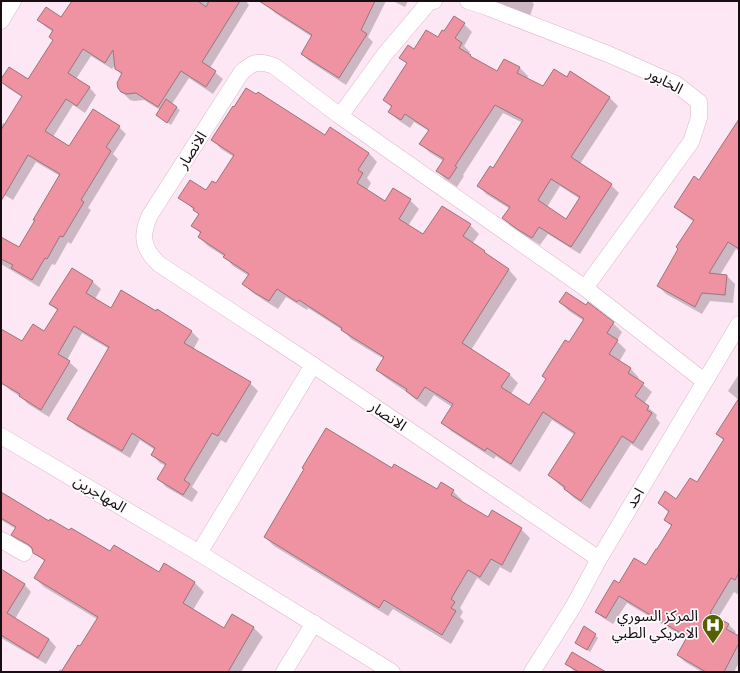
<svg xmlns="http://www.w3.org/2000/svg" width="740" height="673" viewBox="0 0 740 673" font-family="'PT Sans Narrow','Noto Sans Arabic',sans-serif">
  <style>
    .shadow { fill: #0003; fill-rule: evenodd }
    .building { fill: #ef92a2; stroke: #9b747a; fill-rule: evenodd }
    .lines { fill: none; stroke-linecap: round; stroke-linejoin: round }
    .minor-casing { stroke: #dab7cc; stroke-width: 17 }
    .minor { stroke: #fff; stroke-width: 16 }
    .labels { text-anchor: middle; stroke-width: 3.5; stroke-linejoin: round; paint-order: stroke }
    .street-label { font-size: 15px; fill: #190d14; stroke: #fcfcfc }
    .poi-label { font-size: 15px; fill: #190d14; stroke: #fcfcfc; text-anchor: end }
  </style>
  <rect width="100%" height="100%" fill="#fee7f4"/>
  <g class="shadow">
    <polygon points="73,1 246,1 249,5 210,68 223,79 213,94 189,78 172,104 180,110 171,125 157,115 160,110 144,100 134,101 130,100 122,92 122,75 116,69 116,64 112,69 91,56 76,79 89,87 96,95 85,113 73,105 53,137 69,147 119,127 126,134 113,154 118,159 88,208 91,210 71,244 68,242 55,265 52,264 39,287 1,264 1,243 19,248 36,221 34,219 60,176 36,162 13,200 1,193 1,126 3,123 5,124 22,97 8,88 1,81 28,81 54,40 53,32 46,27 38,20 61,18"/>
    <polygon points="270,1 386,1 368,37 373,42 346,85 309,61 302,54 312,37 275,13 268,6"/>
    <polygon points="393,1 408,1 405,7"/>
    <polygon points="489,1 531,1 534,4 530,16"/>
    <path d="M464 24 472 32 464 46 470 52 468 55 474 60 498 72 504 60 520 68 528 76 527 79 543 87 567 78 609 97 618 106 580 164 611 185 619 193 580 254 548 234 540 245 527 237 512 227 504 218 510 209 486 194 478 185 493 169 523 123 503 113 463 175 464 176 457 187 445 179 437 171 443 161 429 152 421 144 429 131 414 122 410 128 398 120 389 112 392 108 384 100 407 64 401 58 438 39 445 33ZM560 186 580 199 567 220 547 207Z"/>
    <polygon points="325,136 369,153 377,162 367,178 371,183 367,190 385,202 394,190 410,200 419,209 408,226 423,236 470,225 479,234 472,244 489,257 509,270 517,279 471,350 509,374 518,383 511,394 530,407 547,380 543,376 570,344 584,321 569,311 560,302 613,323 622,332 617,341 626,350 619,362 631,369 639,378 638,380 652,392 644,404 657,415 656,418 660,423 642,451 631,444 590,509 574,498 549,475 575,435 552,420 520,472 496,456 494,459 451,431 442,422 452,407 434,395 426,407 416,400 408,393 386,378 377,370 384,359 351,339 344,331 308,308 307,310 286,297 278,309 265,301 252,292 244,283 249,276 233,266 225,257 208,246 199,237 201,234 193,226 200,215 180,198 206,192 216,185 234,157 221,149 213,140"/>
    <polygon points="739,137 739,251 736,249 720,275 727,276 735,284 733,303 710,301 702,314 666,294 658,286 694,222 683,214 675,207"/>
    <polygon points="72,269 93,282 101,289 95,299 111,309 191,331 199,339 193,350 250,383 258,391 226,443 221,440 192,487 198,492 192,502 166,487 159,479 166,466 160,463 152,455 155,450 140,440 130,458 76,426 68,418 109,349 82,333 67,360 78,370 49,417 28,404 21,397 10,390 2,382 1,330 22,343 45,332 58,311 50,304"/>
    <polygon points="739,374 739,595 734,592 718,618 729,625 736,632 734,634 739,637 739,663 734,672 702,672 685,662 678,655 687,639 627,603 613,624 603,618 596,612 619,585 646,566 672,527 665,520 669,513 659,503 677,500 697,484 724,441 717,434 739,400 728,391"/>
    <polygon points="393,469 437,491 453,491 462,500 461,502 489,518 521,529 530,538 511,573 500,567 489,586 477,578 460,608 463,612 460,617 464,621 451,644 393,609 388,616 274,546 265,537"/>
    <polygon points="1,494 49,522 111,552 159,573 164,564 195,583 204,592 193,610 224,629 232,615 254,628 263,637 241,672 58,672 60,669 63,671 81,648 97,619 44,587 35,578 45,562 34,551 21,544 13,535 16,529 1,520"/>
    <polygon points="1,571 24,584 31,592 15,619 49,639 56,647 46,664 1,638"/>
    <polygon points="595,635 598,638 590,652 576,642"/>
    <polygon points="566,663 604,672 575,672"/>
  </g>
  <g class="building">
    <polygon points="72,1 198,1 206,7 209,1 240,1 202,62 216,71 206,87 181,71 158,107 136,93 126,94 121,92 118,88 117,83 122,73 115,69 113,50 105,63 83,49 68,73 90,87 77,106 66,99 45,131 69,146 93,109 120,126 106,147 111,151 81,200 84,202 63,237 60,236 47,259 45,258 32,280 11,268 13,265 1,259 1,237 19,247 35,220 33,220 60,174 28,155 1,201 1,130 22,96 1,82 1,79 9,67 28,79 53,40 49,37 53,30 37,20 46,7 61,17"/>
    <polygon points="259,1 375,1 361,30 367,34 339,78 301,54 312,35"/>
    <path d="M454 16 465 23 455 38 462 43 459 48 471 55 470 56 497 71 504 59 520 67 517 73 543 86 554 69 567 77 570 71 610 97 571 157 612 184 571 247 539 227 532 238 517 229 502 218 510 207 477 186 490 166 493 168 523 120 495 105 455 166 457 167 449 179 436 171 444 159 419 144 429 130 405 114 401 120 388 112 392 106 383 100 407 63 399 58 408 45 414 49 426 30 438 37 442 30 444 31ZM551 179 580 197 566 219 538 200Z"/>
    <polygon points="246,88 256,94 258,92 325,135 330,127 369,153 358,170 363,173 357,183 385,201 393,188 411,199 399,219 423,234 442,206 471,224 463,236 485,251 484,252 509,269 462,343 510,374 501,387 529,405 546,379 542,376 565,340 569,342 584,319 559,302 566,292 586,305 588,302 589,303 614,322 607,333 618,340 609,354 631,368 628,373 644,383 635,396 649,406 647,410 652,413 633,443 622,436 581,501 564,489 565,487 548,475 575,433 543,412 511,464 487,448 485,451 441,423 453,404 425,387 417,399 406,391 407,389 376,370 384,357 341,330 342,328 299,300 297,302 277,289 269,301 255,293 242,284 249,274 223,257 225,255 198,237 201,232 191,226 199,214 193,210 194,208 178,198 190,180 206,190 212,181 216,183 234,155 211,140 233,106 234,107"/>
    <polygon points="166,99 177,107 167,123 156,115"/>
    <polygon points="739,119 739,249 728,242 709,273 727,275 725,295 702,293 695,307 657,286 678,249 676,247 694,220 674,207 694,176 699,180"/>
    <polygon points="72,268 93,281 86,293 111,308 121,290 156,311 157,309 192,331 184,343 251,382 218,436 212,433 184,480 190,484 183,495 157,479 166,464 151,455 155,448 132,433 122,451 67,419 109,347 74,326 58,354 70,361 41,410 19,396 20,394 1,383 1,329 22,341 33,324 44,331 58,309 49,304"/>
    <polygon points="739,398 739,573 735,580 731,578 710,613 729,624 726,629 739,636 739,643 724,672 706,672 677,655 687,637 619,596 606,618 595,612 614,580 619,583 634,558 646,565 656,549 657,549 672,525 664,520 669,511 658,503 665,491 676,499 690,478 697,482 724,439 716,434"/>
    <polygon points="326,428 392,468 394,464 437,489 441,482 454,490 451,495 488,517 492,510 522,528 502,565 491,559 480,577 468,570 451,599 455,602 451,608 456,611 442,635 384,600 379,608 264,537 304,469 302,468"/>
    <polygon points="1,492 49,521 50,519 69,530 71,528 110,551 114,545 159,572 164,563 195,582 183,603 224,628 232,614 254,627 228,672 61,672 78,645 80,646 98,617 34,578 45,560 33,553 32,548 29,545 11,535 16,527 1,518"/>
    <polygon points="1,569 25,584 7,613 49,639 38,658 1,635"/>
    <polygon points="584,626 596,634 587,650 575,643"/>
    <polygon points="572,652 606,672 579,672 565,664"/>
  </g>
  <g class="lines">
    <g class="minor-casing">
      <g id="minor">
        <polyline points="468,1 484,6 608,54 676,84 699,102 699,118 691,142 585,288"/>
        <polyline points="1,21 13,1"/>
        <polyline points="340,116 385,54 429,2 434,1"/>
        <polyline points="1,436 199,553 392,672"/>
        <polyline points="1,540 24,553"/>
        <polyline points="199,553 313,365"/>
        <path d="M599 559 313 365 159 264C143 249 140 236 150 215L241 73C252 62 259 60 274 66L340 116 585 288 704 381"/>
        <polyline points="284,672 314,623"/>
        <polyline points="532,672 573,607 599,559 739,324"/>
      </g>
    </g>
    <use href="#minor" class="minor"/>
  </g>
  <defs>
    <g id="hospital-pin" transform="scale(1.15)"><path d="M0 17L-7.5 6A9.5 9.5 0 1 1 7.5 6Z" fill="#556100" stroke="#fcfcfc"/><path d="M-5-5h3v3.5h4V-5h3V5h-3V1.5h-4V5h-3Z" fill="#fff"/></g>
  </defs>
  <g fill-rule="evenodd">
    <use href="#hospital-pin" x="713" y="625"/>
  </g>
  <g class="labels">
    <g class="street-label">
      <text transform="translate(665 81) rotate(28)" y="5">الخابور</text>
      <text transform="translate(192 150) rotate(-57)" y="5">الانصار</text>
      <text transform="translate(388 416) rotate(34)" y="5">الانصار</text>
      <text transform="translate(100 494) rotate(31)" y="5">المهاجرين</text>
      <text transform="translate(635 498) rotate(-59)" y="5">احد</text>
    </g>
    <g class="poi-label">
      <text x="698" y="621">المركز السوري<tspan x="698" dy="17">الامريكي الطبي</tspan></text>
    </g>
  </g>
  <rect width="740" height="673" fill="none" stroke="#190d14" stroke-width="4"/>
</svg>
